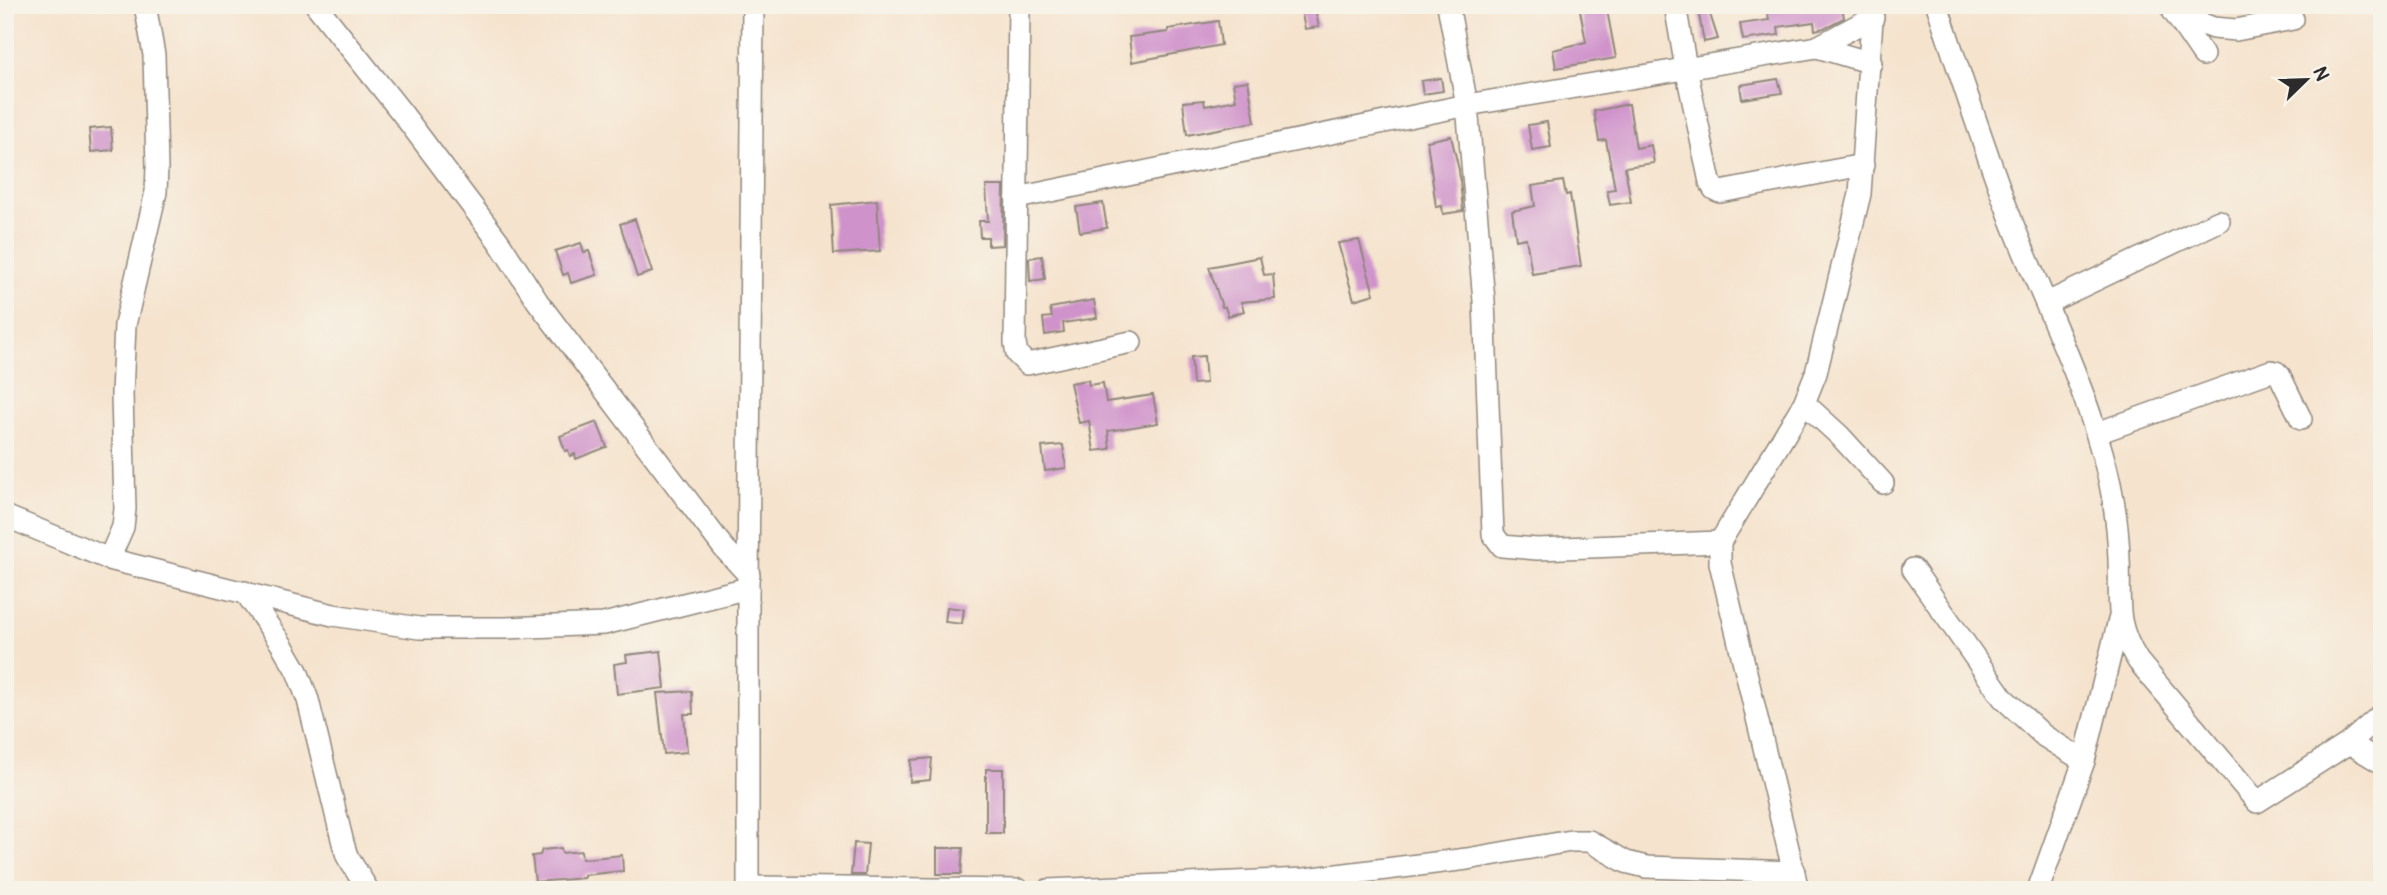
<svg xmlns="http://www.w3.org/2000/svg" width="2387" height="895" viewBox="0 0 2387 895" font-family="Pangolin,sans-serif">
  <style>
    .building { fill: #cf92cb }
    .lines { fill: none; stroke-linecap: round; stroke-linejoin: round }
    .minor-casing { stroke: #90877c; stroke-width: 24 }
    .minor { stroke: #fff; stroke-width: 21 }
  </style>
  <rect width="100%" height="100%" fill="#f7f3e8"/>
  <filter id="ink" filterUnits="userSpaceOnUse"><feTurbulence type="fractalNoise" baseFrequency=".0143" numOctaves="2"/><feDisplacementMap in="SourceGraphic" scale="14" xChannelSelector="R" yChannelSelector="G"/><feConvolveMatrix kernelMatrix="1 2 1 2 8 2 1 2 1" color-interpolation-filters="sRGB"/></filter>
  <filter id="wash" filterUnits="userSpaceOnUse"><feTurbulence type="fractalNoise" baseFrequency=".00686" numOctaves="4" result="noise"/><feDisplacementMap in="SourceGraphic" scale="28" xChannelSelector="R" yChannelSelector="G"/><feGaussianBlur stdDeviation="1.57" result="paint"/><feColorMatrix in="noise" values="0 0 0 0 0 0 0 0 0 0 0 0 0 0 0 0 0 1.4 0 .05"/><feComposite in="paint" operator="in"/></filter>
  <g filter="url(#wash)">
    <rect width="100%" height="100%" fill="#f5e3cd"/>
    <g id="blocks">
      <g class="building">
        <polygon points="1300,5 1314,5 1319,27 1305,29"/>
        <polygon points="1579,5 1606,5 1616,58 1556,68 1553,50 1586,42"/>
        <polygon points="1697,5 1707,5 1718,39 1704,42"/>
        <polygon points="1795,5 1842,5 1844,18 1824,28 1815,30 1814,22 1778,27 1779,35 1743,40 1740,24 1769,20 1767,10"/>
        <polygon points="1218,21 1221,45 1132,62 1129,37 1168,32 1168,29"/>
        <polygon points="1441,78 1443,91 1423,94 1421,81"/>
        <polygon points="1778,79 1782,93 1742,99 1740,85"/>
        <polygon points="1248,81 1255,122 1187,135 1183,102 1204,100 1205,106 1236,100 1233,83"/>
        <polygon points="1629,104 1636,148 1651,145 1654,163 1625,167 1631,202 1610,205 1607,190 1615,189 1606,140 1599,141 1594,111"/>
        <polygon points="1547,122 1551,147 1532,150 1528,125"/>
        <polygon points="111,127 113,150 91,152 89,129"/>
        <polygon points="1451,136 1459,170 1463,211 1443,214 1442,206 1436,207 1427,141"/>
        <polygon points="1563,181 1566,195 1570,194 1581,266 1532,274 1526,238 1516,240 1512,211 1535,206 1532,186"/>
        <polygon points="986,186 1004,186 1003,245 988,246 988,237 980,237 979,221 988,221"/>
        <polygon points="877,200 880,251 834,254 831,205"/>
        <polygon points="1103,203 1107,228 1080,232 1076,207"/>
        <polygon points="635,219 652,272 637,277 620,224"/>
        <polygon points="1359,240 1374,294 1354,300 1338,243"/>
        <polygon points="581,243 584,252 589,251 597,275 571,283 568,273 563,275 555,251"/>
        <polygon points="1042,256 1045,279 1030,281 1029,258"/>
        <polygon points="1260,257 1264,275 1273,274 1275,299 1241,302 1244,311 1228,316 1225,307 1222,307 1209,267"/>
        <polygon points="1094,300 1097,318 1063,323 1064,332 1045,335 1043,318 1052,317 1050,308"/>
        <polygon points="1204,356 1206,383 1193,384 1191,357"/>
        <polygon points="1088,380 1089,385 1103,383 1106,402 1153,395 1158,423 1108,431 1110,449 1094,451 1089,421 1079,423 1070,383"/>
        <polygon points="597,422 607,447 576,459 575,454 570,456 568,450 565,451 560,436"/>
        <polygon points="1063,445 1066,468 1045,471 1042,447"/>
        <polygon points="947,607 964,609 962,624 945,622"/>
        <polygon points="661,651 665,688 617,694 614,664 627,662 626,655"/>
        <polygon points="692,691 693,714 684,714 687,752 664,754 657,693"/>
        <polygon points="932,758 930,780 910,782 911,760"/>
        <rect x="986" y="769" width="17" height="64"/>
        <polygon points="854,843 868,844 865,875 851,875"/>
        <polygon points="561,848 562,853 581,851 582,859 622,855 623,871 584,875 584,878 535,882 532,856 540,855 542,850"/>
        <polygon points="937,848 963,848 961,874 937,874"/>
      </g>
    </g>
  </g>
  <g filter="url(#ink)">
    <use href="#blocks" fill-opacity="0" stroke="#90877c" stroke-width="2"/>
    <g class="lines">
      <g class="minor-casing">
        <g id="minor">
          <polyline points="316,5 402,113 499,242 538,302 723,547 749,575"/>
          <polyline points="1019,5 1015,343 1017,354 1027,364 1131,342"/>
          <polyline points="1448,5 1467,105 1484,301 1493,534 1502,546 1537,549 1720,542"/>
          <polyline points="1675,5 1686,68 1710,182 1714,189 1720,192 1863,165"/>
          <path d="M1937 5C1961 77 1985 151 2012 222 2042 299 2078 369 2101 449 2112 485 2118 522 2119 559 2121 603 2113 621 2138 661L2257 802 2349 743 2382 714"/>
          <polyline points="2173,11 2203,55"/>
          <polyline points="2177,14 2213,28 2236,30 2293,19"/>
          <polyline points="1817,47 1871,63"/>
          <polyline points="1017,198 1467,105 1817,47 1873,17"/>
          <polyline points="2047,303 2219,221"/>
          <polyline points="1804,403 1840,436 1883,483"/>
          <polyline points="2097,433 2271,371 2276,372 2280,376 2301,419"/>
          <polyline points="5,516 109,559 333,615 419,628 505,628 604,624 748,588"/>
          <polyline points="109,559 123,527 125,509 122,394 125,325 156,192 157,167 154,55 145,5"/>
          <polyline points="1913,569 2003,698 2044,736 2084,761"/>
          <polyline points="245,592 282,645 297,671 308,700 343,843 347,856 368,890"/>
          <polyline points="2349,743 2382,763"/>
          <polyline points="749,887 1019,890"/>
          <polyline points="748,890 748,588 753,5"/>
          <polyline points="1048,890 1305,879 1467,859 1571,841 1589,841 1626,862 1646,867 1794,872"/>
          <polyline points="1798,890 1720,563 1720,542 1804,403 1816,373 1860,194 1873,5"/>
          <polyline points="2038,890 2084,761 2119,620"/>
        </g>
      </g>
      <use href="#minor" class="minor"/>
    </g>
  </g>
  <rect width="2387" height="895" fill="none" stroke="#f7f3e8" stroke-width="28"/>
  <g transform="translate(2306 80) rotate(67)" stroke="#f7f3e8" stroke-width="5" paint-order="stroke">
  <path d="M0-5L12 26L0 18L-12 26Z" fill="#2b2b2b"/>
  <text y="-10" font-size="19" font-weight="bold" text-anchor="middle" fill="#2b2b2b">N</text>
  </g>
</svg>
